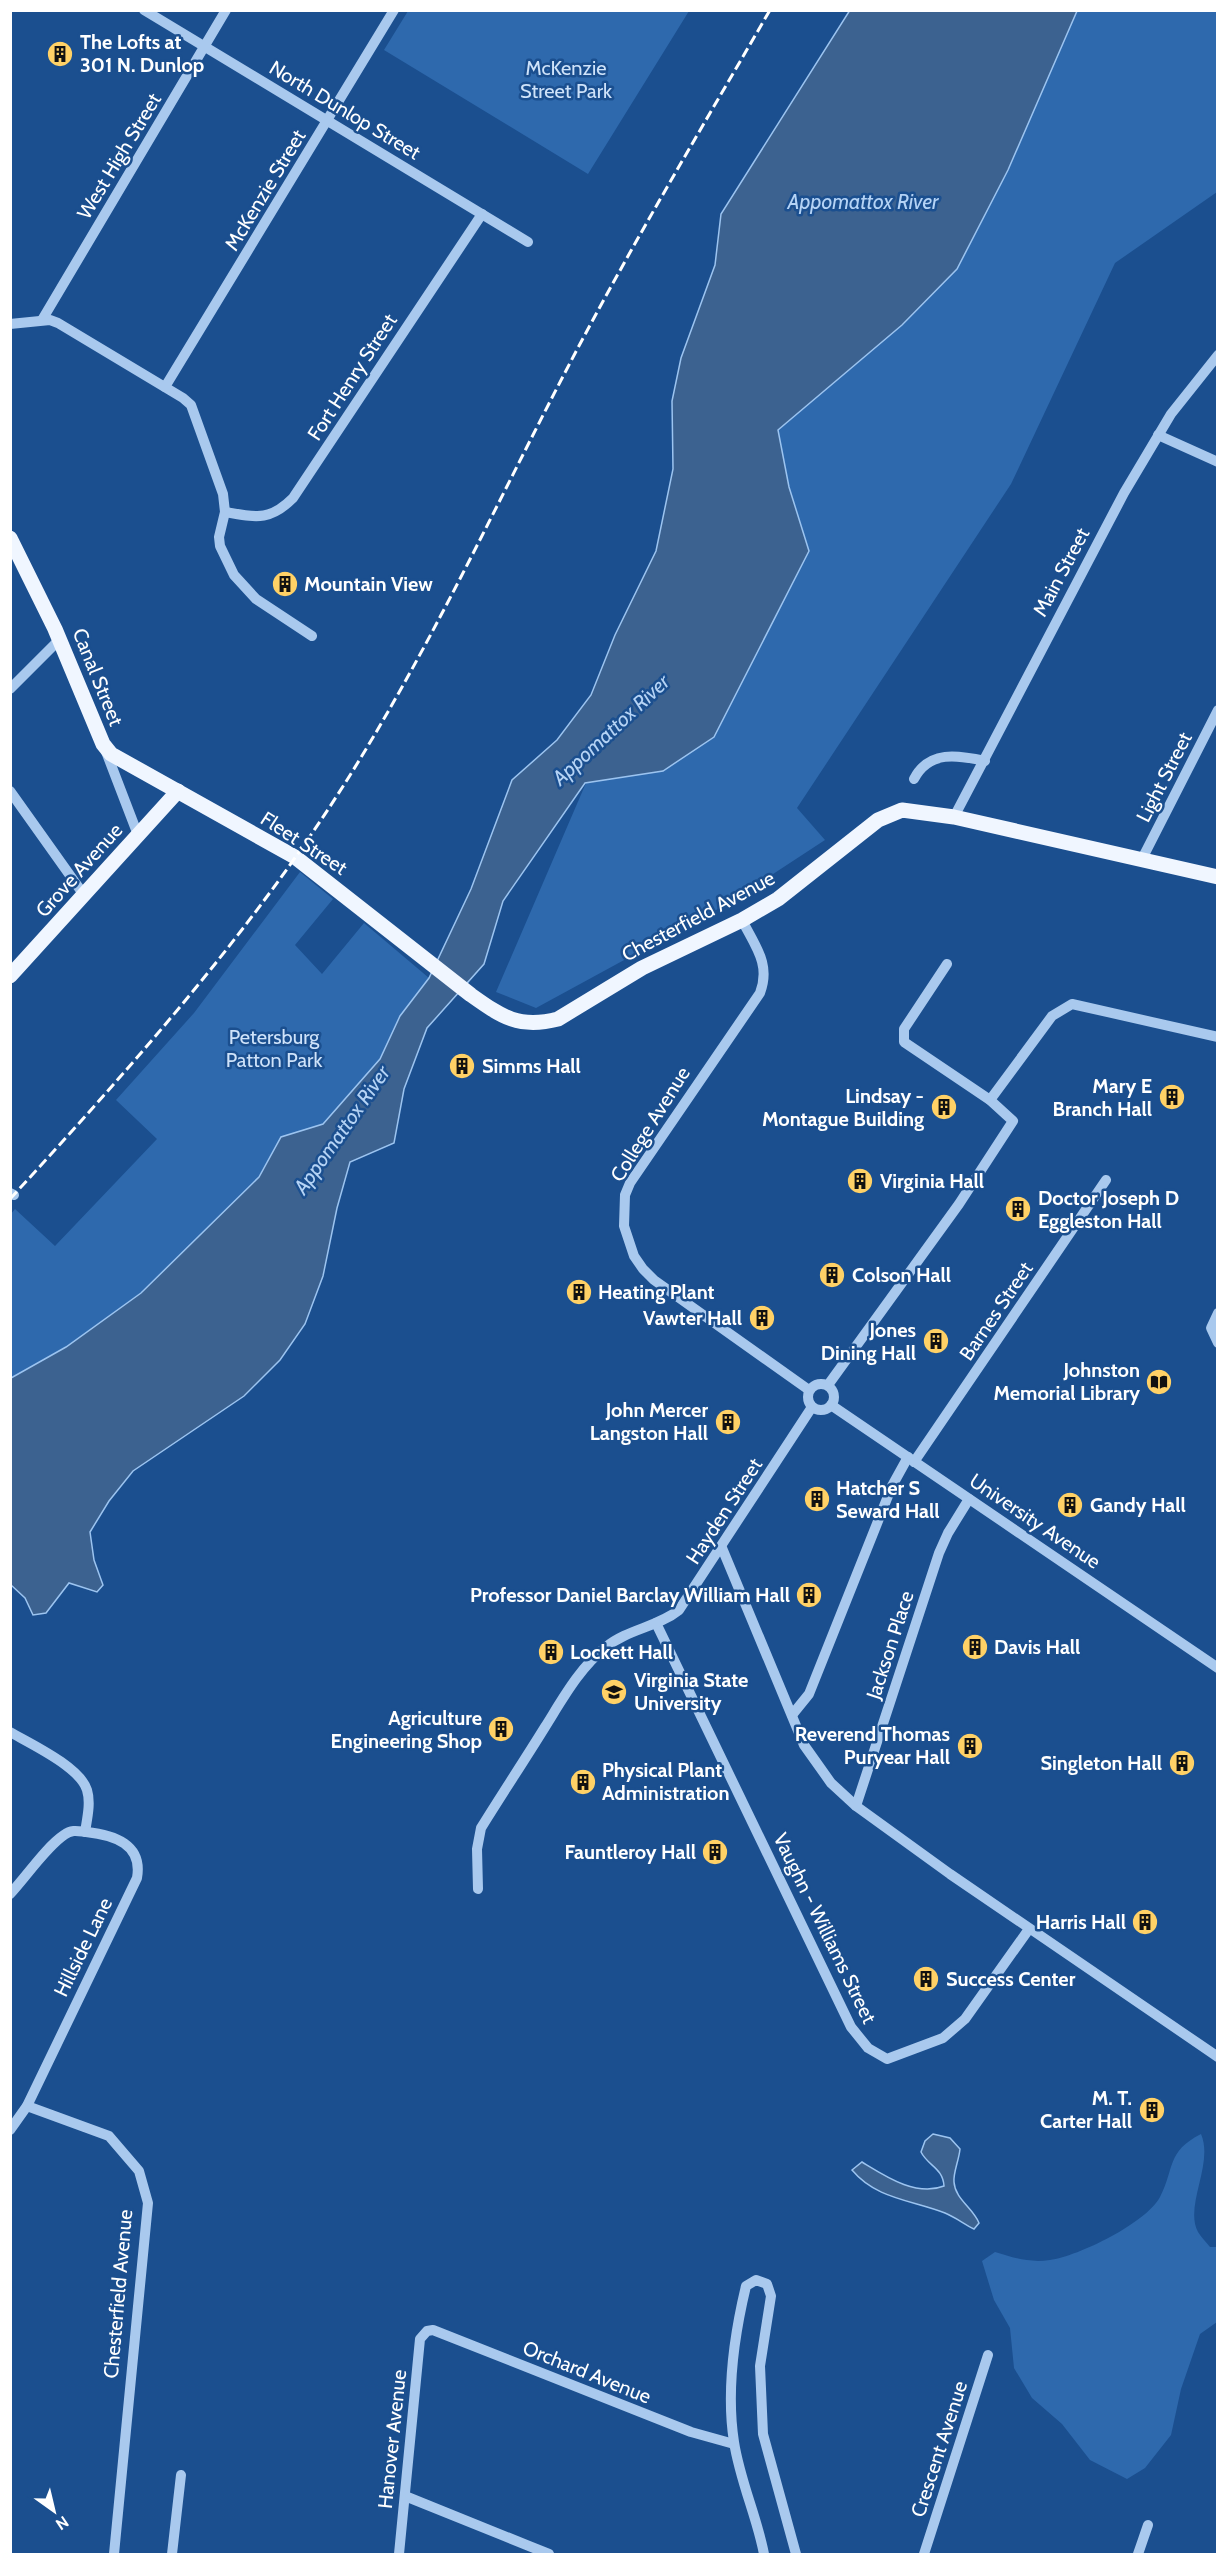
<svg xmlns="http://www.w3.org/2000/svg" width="1228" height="2565" viewBox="0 0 1228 2565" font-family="Cabin,sans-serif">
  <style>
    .green { fill: #2e69ad }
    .water { fill: #3c6290; stroke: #9cc4f0; stroke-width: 1.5 }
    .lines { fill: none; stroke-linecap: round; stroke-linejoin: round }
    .minor { stroke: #a9c9ee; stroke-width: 10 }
    .major { stroke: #f0f6ff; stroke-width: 15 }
    .rail { stroke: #fff; stroke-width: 3; stroke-dasharray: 10 4.5; stroke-linecap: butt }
    .labels { text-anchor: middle; stroke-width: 5; stroke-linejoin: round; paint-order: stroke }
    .poi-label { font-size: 20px; font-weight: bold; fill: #fff; stroke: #1b4f8f; text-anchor: start }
    .park-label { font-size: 20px; fill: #cfe3fa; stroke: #1b4f8f }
    .street-label { font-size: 20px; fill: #fff; stroke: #1b4f8f }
    .water-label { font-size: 21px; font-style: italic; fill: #b5d3f5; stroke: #1b4f8f }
  </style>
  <rect width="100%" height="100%" fill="#1b4f8f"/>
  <g class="green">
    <polygon points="408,11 408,10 689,11 588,174 384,50"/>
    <polygon points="1077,11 1217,11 1217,192 1115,263 1011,484 797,808 825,840 727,904 536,1008 496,992 586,783 663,771 789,487 778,430 902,325 957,269"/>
    <polygon points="300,872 333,899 295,945 322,974 364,923 429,978 400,1016 380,1059 323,1125 281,1137 259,1177 141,1293 66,1347 11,1378 10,1215 15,1209 55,1246 157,1139 116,1100 194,1013"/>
    <path d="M1201 2134C1214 2164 1184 2206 1198 2232 1201 2237 1206 2242 1210 2247H1217V2322L1200 2334 1181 2389 1171 2435 1145 2468 1127 2479 1090 2460 1062 2424 1032 2398 1014 2368 1010 2328 994 2300 982 2261 995 2252C1014 2258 1030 2263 1050 2260 1079 2256 1146 2223 1160 2197 1175 2168 1166 2152 1201 2134Z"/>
  </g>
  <g class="water">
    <polygon points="850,10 1077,11 1008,170 957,269 902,325 778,430 789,487 809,551 714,737 663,771 585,783 503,901 484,964 427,1028 404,1089 394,1143 350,1162 337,1208 323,1276 305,1324 280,1360 244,1396 133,1471 109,1501 90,1532 94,1560 103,1585 97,1592 69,1583 46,1613 33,1615 25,1598 11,1585 11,1378 66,1347 141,1293 259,1177 281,1137 323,1124 380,1059 400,1016 429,978 471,889 512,780 557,740 591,695 615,635 656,551 673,469 672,401 681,358 715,265 721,214"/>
    <path d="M933 2134 950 2138 960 2149C959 2160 953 2173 954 2182 955 2199 973 2208 979 2223L974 2229C964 2224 955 2217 945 2213 912 2200 876 2199 852 2170L862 2162C885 2176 916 2197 944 2186 943 2168 928 2166 921 2152L925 2141Z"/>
  </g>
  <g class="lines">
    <g class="minor">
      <polyline points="144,10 528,242"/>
      <polyline points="42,320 226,10"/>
      <polyline points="10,324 50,320 58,323 183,398 191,405 223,494 225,512 219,537 220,546 234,575 256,599 312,636"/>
      <polyline points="165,387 394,10"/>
      <polyline points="1158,435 1218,462"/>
      <path d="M225 512C255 517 269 522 293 498L482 214"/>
      <polyline points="10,689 60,639"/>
      <polyline points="105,749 138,835"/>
      <path d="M914 779C929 750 958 755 985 761"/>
      <polyline points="10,791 84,895"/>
      <polyline points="954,817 1124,493 1171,414 1218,355"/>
      <polyline points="1142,859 1218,710"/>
      <path d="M742 920C755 946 771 964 760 993L630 1183 625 1195 624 1226 634 1256 643 1269 654 1280 809 1390"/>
      <polyline points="990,1100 1052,1016 1072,1004 1218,1037"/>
      <polyline points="10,1193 14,1195"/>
      <polyline points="1218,1313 1211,1328 1218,1343"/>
      <circle cx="821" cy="1397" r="13"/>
      <polyline points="828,1385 959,1204 1013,1121 990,1100 904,1042 904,1029 947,964"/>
      <polyline points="831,1405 1218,1668"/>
      <polyline points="914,1462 1106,1180"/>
      <polyline points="722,1548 804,1745 831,1783 856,1806 950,1874 1218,2057"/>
      <polyline points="656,1623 851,2027 868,2048 887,2059 943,2038 965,2019 1029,1929"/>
      <polyline points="792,1715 809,1694 892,1486 908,1457"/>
      <path d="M10 1732C31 1744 80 1767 87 1790 91 1803 87 1819 85 1832"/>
      <polyline points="856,1806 939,1553 948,1533 969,1499"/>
      <path d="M478 1889 477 1849 481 1828C502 1794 524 1761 545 1727 562 1700 580 1667 606 1647 628 1629 658 1627 679 1610L812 1407"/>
      <path d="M10 1894C26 1877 46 1847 64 1835 72 1829 78 1831 86 1832 114 1835 143 1844 137 1878L27 2106 10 2130"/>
      <polyline points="27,2106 109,2136 139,2171 148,2203 114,2554"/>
      <polyline points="405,2496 549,2554"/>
      <polyline points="172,2554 181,2475"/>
      <polyline points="399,2554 420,2339 427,2331 433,2330 691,2432 734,2444"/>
      <path d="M764 2554C757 2517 740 2481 734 2442 726 2391 734 2336 746 2286L756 2280 767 2284 771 2296 760 2366 763 2434 796 2554"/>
      <polyline points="924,2554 988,2355"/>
      <polyline points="1138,2554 1148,2525"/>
    </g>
    <g class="major">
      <path d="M10 538 55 629 103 744 111 754 295 857 471 995C502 1017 519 1029 558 1019L642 968 742 920 778 899 878 820 902 810 954 817 1218 877"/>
      <polyline points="10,976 178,791"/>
    </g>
    <path class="rail" d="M10 1199C137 1061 262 920 360 759 451 610 522 448 607 294 659 199 715 105 770 10"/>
  </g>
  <defs>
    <g id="building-disc" transform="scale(1.35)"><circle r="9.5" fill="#ffd166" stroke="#1b4f8f"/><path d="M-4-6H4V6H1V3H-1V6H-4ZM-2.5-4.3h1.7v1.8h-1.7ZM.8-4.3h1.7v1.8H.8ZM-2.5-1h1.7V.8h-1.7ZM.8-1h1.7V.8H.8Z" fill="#111"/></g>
    <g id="library-disc" transform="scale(1.35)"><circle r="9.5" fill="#ffd166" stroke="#1b4f8f"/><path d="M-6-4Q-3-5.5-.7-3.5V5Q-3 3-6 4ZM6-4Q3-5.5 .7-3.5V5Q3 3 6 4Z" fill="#111"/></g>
    <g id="university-disc" transform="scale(1.35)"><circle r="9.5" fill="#ffd166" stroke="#1b4f8f"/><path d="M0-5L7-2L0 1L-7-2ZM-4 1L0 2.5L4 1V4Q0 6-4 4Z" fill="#111"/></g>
  </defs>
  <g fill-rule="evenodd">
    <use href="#building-disc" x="60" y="54"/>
    <use href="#building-disc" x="285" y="584"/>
    <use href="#building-disc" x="462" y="1066"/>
    <use href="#building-disc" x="1172" y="1097"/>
    <use href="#building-disc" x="944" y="1107"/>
    <use href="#building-disc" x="860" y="1181"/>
    <use href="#building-disc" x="1018" y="1209"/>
    <use href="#building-disc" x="832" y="1275"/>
    <use href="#building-disc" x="579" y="1292"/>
    <use href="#building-disc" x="762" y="1318"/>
    <use href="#building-disc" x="936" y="1341"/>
    <use href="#library-disc" x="1159" y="1382"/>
    <use href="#building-disc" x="728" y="1422"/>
    <use href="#building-disc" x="817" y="1499"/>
    <use href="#building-disc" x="1070" y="1505"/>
    <use href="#building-disc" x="809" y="1595"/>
    <use href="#building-disc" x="975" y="1647"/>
    <use href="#building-disc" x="551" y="1652"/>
    <use href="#university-disc" x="614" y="1692"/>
    <use href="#building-disc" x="501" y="1729"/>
    <use href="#building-disc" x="970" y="1746"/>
    <use href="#building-disc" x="1182" y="1763"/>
    <use href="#building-disc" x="583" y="1782"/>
    <use href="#building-disc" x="715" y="1852"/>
    <use href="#building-disc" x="1145" y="1922"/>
    <use href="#building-disc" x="926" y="1979"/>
    <use href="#building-disc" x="1152" y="2110"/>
  </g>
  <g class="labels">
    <g class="poi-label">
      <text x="80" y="49">The Lofts at<tspan x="80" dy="23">301 N. Dunlop</tspan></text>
      <text x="304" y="591">Mountain View</text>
      <text x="482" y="1073">Simms Hall</text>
      <text x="1152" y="1093" text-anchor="end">Mary E<tspan x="1152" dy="23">Branch Hall</tspan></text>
      <text x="924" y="1103" text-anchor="end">Lindsay -<tspan x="924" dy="23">Montague Building</tspan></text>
      <text x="880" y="1188">Virginia Hall</text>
      <text x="1038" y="1205">Doctor Joseph D<tspan x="1038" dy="23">Eggleston Hall</tspan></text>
      <text x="852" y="1282">Colson Hall</text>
      <text x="598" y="1299">Heating Plant</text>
      <text x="742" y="1325" text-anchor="end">Vawter Hall</text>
      <text x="916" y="1337" text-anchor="end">Jones<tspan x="916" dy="23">Dining Hall</tspan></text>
      <text x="1140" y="1377" text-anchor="end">Johnston<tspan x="1140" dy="23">Memorial Library</tspan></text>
      <text x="708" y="1417" text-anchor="end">John Mercer<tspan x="708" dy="23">Langston Hall</tspan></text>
      <text x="836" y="1495">Hatcher S<tspan x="836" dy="23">Seward Hall</tspan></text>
      <text x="1090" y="1512">Gandy Hall</text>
      <text x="790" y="1602" text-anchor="end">Professor Daniel Barclay William Hall</text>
      <text x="994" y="1654">Davis Hall</text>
      <text x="570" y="1659">Lockett Hall</text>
      <text x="634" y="1687">Virginia State<tspan x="634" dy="23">University</tspan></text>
      <text x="482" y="1725" text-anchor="end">Agriculture<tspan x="482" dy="23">Engineering Shop</tspan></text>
      <text x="950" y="1741" text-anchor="end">Reverend Thomas<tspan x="950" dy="23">Puryear Hall</tspan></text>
      <text x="1162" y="1770" text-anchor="end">Singleton Hall</text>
      <text x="602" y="1777">Physical Plant<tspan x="602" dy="23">Administration</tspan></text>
      <text x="696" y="1859" text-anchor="end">Fauntleroy Hall</text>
      <text x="1126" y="1929" text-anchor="end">Harris Hall</text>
      <text x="946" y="1986">Success Center</text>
      <text x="1132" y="2105" text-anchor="end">M. T.<tspan x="1132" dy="23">Carter Hall</tspan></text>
    </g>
    <g class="park-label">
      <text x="566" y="75">McKenzie<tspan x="566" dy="23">Street Park</tspan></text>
      <text x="274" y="1044">Petersburg<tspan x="274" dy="23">Patton Park</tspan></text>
    </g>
    <g class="street-label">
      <text transform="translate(345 110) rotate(31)" y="7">North Dunlop Street</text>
      <text transform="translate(119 156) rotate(-59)" y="7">West High Street</text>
      <text transform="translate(265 190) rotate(-59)" y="7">McKenzie Street</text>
      <text transform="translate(352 377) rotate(-57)" y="7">Fort Henry Street</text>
      <text transform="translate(1061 572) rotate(-62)" y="7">Main Street</text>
      <text transform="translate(98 677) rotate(68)" y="7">Canal Street</text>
      <text transform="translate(1164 777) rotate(-63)" y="7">Light Street</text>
      <text transform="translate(304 843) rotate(33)" y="7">Fleet Street</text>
      <text transform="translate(79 870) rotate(-48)" y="7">Grove Avenue</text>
      <text transform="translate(698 916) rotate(-28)" y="7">Chesterfield Avenue</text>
      <text transform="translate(650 1124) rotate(-58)" y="7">College Avenue</text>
      <text transform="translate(996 1311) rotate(-56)" y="7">Barnes Street</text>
      <text transform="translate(724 1511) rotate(-57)" y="7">Hayden Street</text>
      <text transform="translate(1035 1521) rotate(34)" y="7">University Avenue</text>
      <text transform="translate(890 1645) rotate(-72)" y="7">Jackson Place</text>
      <text transform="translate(825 1928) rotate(64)" y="7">Vaughn - Williams Street</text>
      <text transform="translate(83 1947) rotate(-64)" y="7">Hillside Lane</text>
      <text transform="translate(118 2294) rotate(-85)" y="7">Chesterfield Avenue</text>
      <text transform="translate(587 2372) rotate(22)" y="7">Orchard Avenue</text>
      <text transform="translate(392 2439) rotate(-84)" y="7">Hanover Avenue</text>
      <text transform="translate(939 2449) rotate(-72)" y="7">Crescent Avenue</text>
    </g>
    <g class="water-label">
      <text x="863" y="209">Appomattox River</text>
      <text transform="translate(611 730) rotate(-43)" y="7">Appomattox River</text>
      <text transform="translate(342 1130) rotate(-55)" y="7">Appomattox River</text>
    </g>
  </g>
  <rect width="1228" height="2565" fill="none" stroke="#ffffff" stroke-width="24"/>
  <g transform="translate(54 2511) rotate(146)" stroke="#1b4f8f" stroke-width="4.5" paint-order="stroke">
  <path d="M0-4.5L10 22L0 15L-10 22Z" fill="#ffffff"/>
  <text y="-9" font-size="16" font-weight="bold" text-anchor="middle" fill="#ffffff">N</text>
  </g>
</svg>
